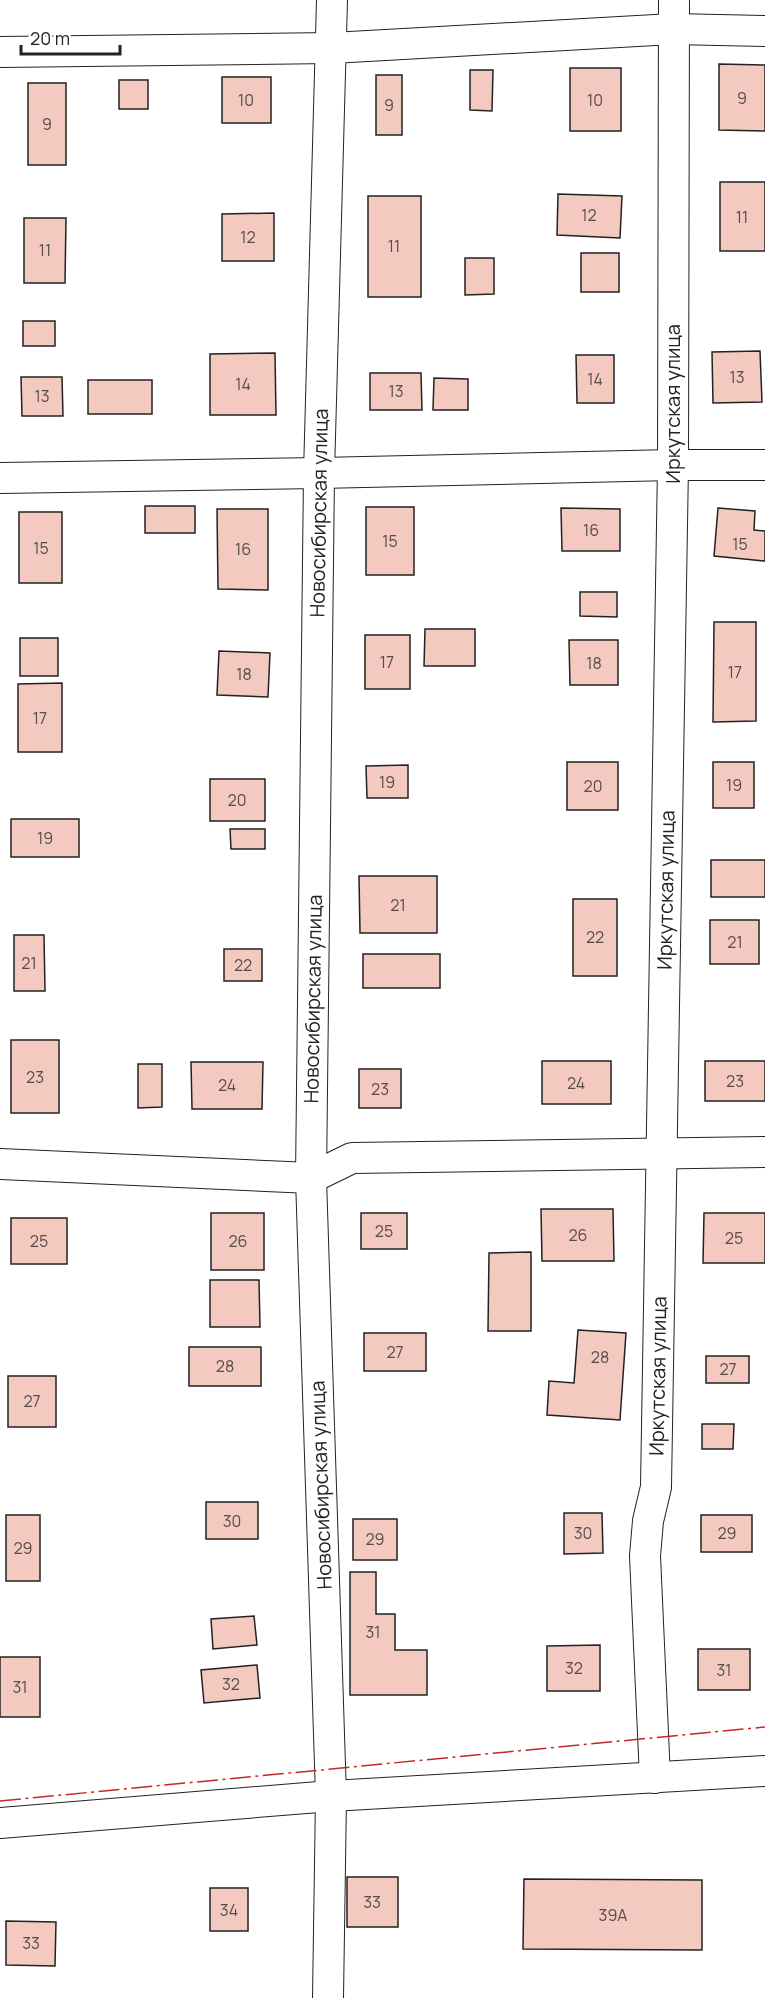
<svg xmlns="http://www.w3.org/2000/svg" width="765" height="1998" viewBox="0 0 765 1998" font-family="Manrope,sans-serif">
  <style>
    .building { fill: #f3c9c0; stroke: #222; stroke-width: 1.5 }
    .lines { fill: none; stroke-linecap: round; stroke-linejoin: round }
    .street-casing { stroke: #222; stroke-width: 32 }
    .street { stroke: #fff; stroke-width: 30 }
    .power { stroke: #c62828; stroke-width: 1.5; stroke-dasharray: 21 4.5 3 4.5; stroke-linecap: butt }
    .labels { text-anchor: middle; stroke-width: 4.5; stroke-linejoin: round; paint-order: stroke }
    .number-label { font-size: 16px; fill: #564c4a }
    .street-label { font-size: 20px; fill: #222; stroke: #fff }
  </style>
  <rect width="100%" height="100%" fill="#fff"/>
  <g class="building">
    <polygon points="719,64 765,65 765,131 719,130"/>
    <rect x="570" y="68" width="51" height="63"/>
    <polygon points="470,70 493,70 492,111 470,110"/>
    <rect x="376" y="75" width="26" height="60"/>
    <rect x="222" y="77" width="49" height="46"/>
    <rect x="119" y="80" width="29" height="29"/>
    <rect x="28" y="83" width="38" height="82"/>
    <rect x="720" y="182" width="45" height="69"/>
    <polygon points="558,194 622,196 620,238 557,235"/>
    <rect x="368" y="196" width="53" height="101"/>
    <polygon points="274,213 274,261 222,261 222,214"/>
    <polygon points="24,218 66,218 65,283 24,283"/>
    <rect x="581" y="253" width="38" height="39"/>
    <polygon points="465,258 494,258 494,294 465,295"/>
    <rect x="23" y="321" width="32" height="25"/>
    <polygon points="760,351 762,402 713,403 712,352"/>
    <polygon points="275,353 276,415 210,415 210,354"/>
    <polygon points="576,355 614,355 614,403 577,403"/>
    <polygon points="370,373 421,373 422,410 370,410"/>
    <polygon points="21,377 62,377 63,416 22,416"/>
    <polygon points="434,378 468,379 468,410 433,410"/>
    <rect x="88" y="380" width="64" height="34"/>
    <rect x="145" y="506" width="50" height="27"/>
    <rect x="366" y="507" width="48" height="68"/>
    <polygon points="561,508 620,509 620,551 562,551"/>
    <polygon points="718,508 755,511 754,530 765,531 765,561 714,556"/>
    <polygon points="217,509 268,509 268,590 218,589"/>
    <rect x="19" y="512" width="43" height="71"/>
    <polygon points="580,592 617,592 617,617 580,616"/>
    <polygon points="714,622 756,622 756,721 713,722"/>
    <polygon points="425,629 475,629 475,666 424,666"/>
    <rect x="365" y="635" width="45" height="54"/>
    <rect x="20" y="638" width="38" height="38"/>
    <polygon points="569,640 618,640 618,685 570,685"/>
    <polygon points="219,651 270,653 268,697 217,695"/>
    <polygon points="62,683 62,752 18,752 18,684"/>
    <rect x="567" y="762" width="51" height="48"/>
    <rect x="713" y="762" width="41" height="46"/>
    <polygon points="408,765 408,798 367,798 366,766"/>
    <rect x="210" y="779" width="55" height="42"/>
    <rect x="11" y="819" width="68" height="38"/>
    <polygon points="230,829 265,829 265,849 231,849"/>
    <rect x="711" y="860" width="54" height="37"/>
    <polygon points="359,876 437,876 437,933 360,933"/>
    <rect x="573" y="899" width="44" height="77"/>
    <rect x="710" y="920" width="49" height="44"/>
    <polygon points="14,935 44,935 45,991 14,991"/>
    <rect x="224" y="949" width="38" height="32"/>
    <rect x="363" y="954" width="77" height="34"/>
    <rect x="11" y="1040" width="48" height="73"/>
    <rect x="542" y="1061" width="69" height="43"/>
    <rect x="705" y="1061" width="60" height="40"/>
    <polygon points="191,1062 263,1062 262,1109 192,1109"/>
    <polygon points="138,1064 162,1064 162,1107 138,1108"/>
    <rect x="359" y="1069" width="42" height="39"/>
    <polygon points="541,1209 613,1209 614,1261 542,1261"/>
    <rect x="211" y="1213" width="53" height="57"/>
    <rect x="361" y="1213" width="46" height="36"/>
    <polygon points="704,1213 765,1213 765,1263 703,1263"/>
    <rect x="11" y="1218" width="56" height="46"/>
    <polygon points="531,1252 531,1331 488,1331 489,1253"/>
    <polygon points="210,1280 259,1280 260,1327 210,1327"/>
    <polygon points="578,1330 626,1333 620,1420 547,1415 549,1381 574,1383"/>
    <rect x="364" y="1333" width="62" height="38"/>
    <rect x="189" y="1347" width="72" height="39"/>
    <rect x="706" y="1356" width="43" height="27"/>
    <rect x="8" y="1376" width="48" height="51"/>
    <polygon points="702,1424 734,1424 733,1449 702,1449"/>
    <rect x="206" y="1502" width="52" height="37"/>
    <polygon points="564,1513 602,1513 603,1553 564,1554"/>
    <rect x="6" y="1515" width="34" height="66"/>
    <rect x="701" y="1515" width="51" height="37"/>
    <rect x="353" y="1519" width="44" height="41"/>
    <polygon points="350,1572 376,1572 376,1614 395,1614 395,1650 427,1650 427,1695 350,1695"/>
    <polygon points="254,1616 257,1645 213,1649 211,1619"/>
    <polygon points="600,1645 600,1691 547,1691 547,1646"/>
    <rect x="698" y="1649" width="52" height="41"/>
    <rect x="0" y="1657" width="40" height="60"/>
    <polygon points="257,1665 260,1698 204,1703 201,1670"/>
    <rect x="347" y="1877" width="51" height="50"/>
    <polygon points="524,1879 702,1880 702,1950 523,1949"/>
    <rect x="210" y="1888" width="38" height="43"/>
    <polygon points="6,1921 56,1922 55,1966 6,1965"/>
  </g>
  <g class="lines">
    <g class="street-casing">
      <g id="street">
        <polyline points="0,52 332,48 673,29 765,31"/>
        <polyline points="0,478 319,473 673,465 765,465"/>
        <polyline points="0,1164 311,1178 352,1158 765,1152"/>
        <polyline points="655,1778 645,1556 648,1521 656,1487 673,465 674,0"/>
        <polyline points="0,1823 331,1796 765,1771"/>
        <polyline points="328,1998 331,1796 311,1178 319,473 332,0"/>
      </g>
    </g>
    <use href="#street" class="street"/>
    <polyline class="power" points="0,1801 765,1727"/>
  </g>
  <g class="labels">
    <g class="number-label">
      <text x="742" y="104">9</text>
      <text x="246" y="106">10</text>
      <text x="595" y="106">10</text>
      <text x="389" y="111">9</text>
      <text x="47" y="130">9</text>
      <text x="589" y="221">12</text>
      <text x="742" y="223">11</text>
      <text x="248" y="243">12</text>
      <text x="394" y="252">11</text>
      <text x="45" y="256">11</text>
      <text x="737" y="383">13</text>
      <text x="595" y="385">14</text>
      <text x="243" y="390">14</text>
      <text x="396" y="397">13</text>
      <text x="42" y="402">13</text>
      <text x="591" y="536">16</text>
      <text x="390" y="547">15</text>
      <text x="740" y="550">15</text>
      <text x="41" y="554">15</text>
      <text x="243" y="555">16</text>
      <text x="387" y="668">17</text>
      <text x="594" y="669">18</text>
      <text x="735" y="678">17</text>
      <text x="244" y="680">18</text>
      <text x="40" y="724">17</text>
      <text x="387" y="788">19</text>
      <text x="734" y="791">19</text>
      <text x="593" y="792">20</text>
      <text x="237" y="806">20</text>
      <text x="45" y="844">19</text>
      <text x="398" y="911">21</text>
      <text x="595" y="943">22</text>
      <text x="735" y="948">21</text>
      <text x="29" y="969">21</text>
      <text x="243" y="971">22</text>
      <text x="35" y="1083">23</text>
      <text x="735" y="1087">23</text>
      <text x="576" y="1089">24</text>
      <text x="227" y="1091">24</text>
      <text x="380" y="1095">23</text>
      <text x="384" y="1237">25</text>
      <text x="578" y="1241">26</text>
      <text x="734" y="1244">25</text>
      <text x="39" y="1247">25</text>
      <text x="238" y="1247">26</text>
      <text x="395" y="1358">27</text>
      <text x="600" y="1363">28</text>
      <text x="225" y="1372">28</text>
      <text x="728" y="1375">27</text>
      <text x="32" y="1407">27</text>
      <text x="232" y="1527">30</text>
      <text x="583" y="1539">30</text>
      <text x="727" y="1539">29</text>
      <text x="375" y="1545">29</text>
      <text x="23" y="1554">29</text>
      <text x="373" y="1638">31</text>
      <text x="574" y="1674">32</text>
      <text x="724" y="1676">31</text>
      <text x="231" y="1690">32</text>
      <text x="20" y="1693">31</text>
      <text x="372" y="1908">33</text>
      <text x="229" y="1916">34</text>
      <text x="613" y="1921">39А</text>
      <text x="31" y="1949">33</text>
    </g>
    <g class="street-label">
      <text transform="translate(673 404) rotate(-90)" y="7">Иркутская улица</text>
      <text transform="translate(319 513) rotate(-89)" y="7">Новосибирская улица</text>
      <text transform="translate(666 890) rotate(-89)" y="7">Иркутская улица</text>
      <text transform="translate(313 999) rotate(-89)" y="7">Новосибирская улица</text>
      <text transform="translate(658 1376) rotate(-89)" y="7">Иркутская улица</text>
      <text transform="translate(321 1485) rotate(-92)" y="7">Новосибирская улица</text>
    </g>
  </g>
  <path d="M21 45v9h99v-9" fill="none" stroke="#222222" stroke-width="3"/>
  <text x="30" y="45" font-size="18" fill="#222222" stroke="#ffffff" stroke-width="4.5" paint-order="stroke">20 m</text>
</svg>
